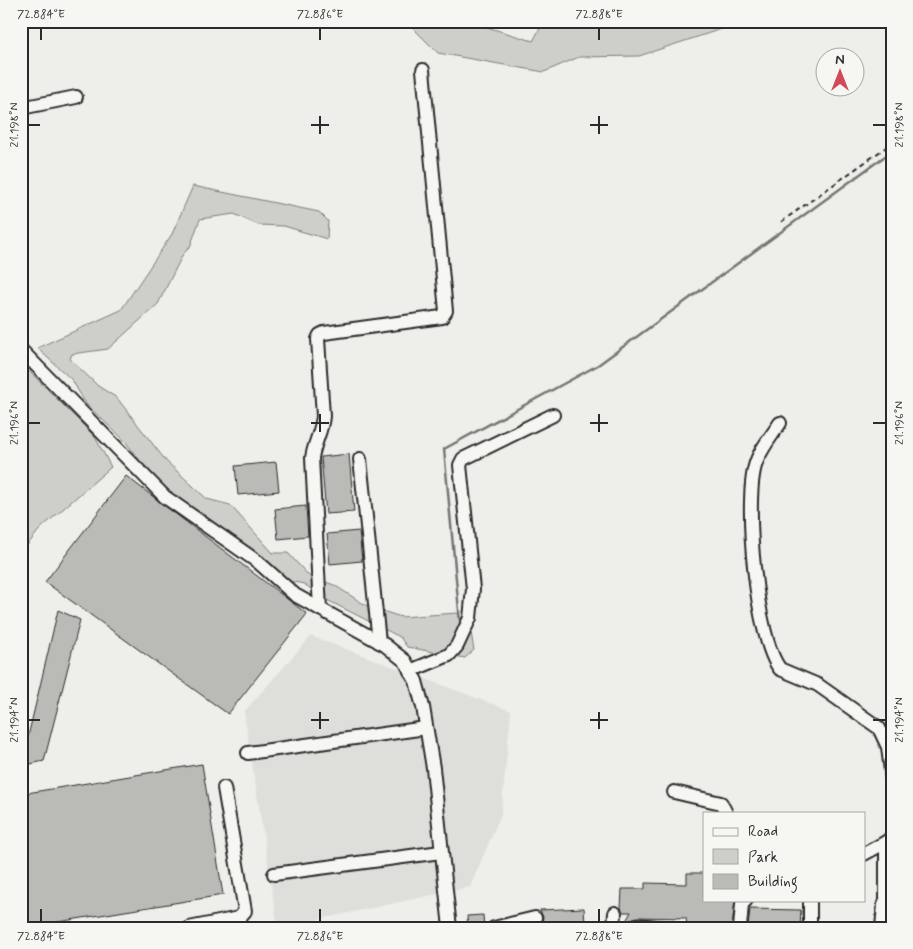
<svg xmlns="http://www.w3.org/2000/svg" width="913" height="949" viewBox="0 0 913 949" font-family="Mynerve,sans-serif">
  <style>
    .built { fill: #dededb }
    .green { fill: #cececa; stroke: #7c7c7a }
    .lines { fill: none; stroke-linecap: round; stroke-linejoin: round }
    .stream { stroke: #757573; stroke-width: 2.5 }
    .building { fill: #babab7; stroke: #2b2b2b }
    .minor-casing { stroke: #2b2b2b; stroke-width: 16 }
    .path { stroke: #2b2b2b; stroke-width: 2; stroke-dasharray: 5 4; stroke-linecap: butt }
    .minor { stroke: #f6f6f2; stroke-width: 12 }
    .ticks { fill: none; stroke: #2b2b2b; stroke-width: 2 }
    .neatline { fill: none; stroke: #2b2b2b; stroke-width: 2 }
    .ticks-label { font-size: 12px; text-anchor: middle; fill: #2b2b2b }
  </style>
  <rect width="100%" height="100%" fill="#eeeeea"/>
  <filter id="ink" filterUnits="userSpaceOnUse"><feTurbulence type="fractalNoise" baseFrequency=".02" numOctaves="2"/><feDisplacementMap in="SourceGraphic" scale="10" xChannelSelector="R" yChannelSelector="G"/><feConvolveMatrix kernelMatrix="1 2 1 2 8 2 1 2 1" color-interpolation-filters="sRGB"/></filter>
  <g filter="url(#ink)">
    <polygon class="built" points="311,636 511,711 501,814 470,887 278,928 244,712"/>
    <g class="green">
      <polygon points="409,21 467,21 533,41 544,21 746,21 639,56 579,57 544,72 438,53 409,24"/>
      <polygon points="193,186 319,212 328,221 327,239 284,226 258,225 234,214 200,219 190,247 183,254 158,304 108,349 72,354 70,359 98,386 117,398 166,461 207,499 230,505 273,553 288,553 309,576 334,585 367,606 401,617 457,613 470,627 474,650 465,658 407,647 400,637 327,600 304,584 284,580 189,509 152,477 125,441 86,404 72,380 37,348 121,310 172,234"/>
      <polygon points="21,363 95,437 111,467 40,529 21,553"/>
    </g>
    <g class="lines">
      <polyline class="stream" points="460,622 444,449 598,365 892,151"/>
    </g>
    <g class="building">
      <polygon points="349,454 354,512 326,514 321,457"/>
      <polygon points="276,462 279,491 238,495 235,466"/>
      <polygon points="126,476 307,614 228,714 45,582"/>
      <polygon points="306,506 308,536 278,539 275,509"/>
      <polygon points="359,531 362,561 330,564 327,534"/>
      <polygon points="58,610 80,620 44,761 21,766"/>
      <polygon points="202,764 223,895 21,928 21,794"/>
      <polygon points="687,873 704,873 704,900 735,900 732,928 687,927 686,918 637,917 630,920 628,928 622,928 631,912 623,912 621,908 622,889 645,889 645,883 687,884"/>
      <polygon points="584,908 585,925 541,927 543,917 540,910"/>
      <polygon points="750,909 801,910 800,928 748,928"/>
      <polygon points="483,915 484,928 468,928 467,916"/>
    </g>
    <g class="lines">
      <g class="minor-casing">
        <g id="minor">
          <polyline points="21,108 76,97"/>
          <polyline points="21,350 165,497 258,562 295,595 385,645 405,661 416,681 423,707 433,768 450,928"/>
          <path d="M780 423C771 437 759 451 755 466 744 504 756 639 780 669L818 685 879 728 888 747 892 780"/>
          <polyline points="360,459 379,642"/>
          <path d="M320 609 312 458C314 443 322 431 323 416L318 339 320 335 324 333 442 317 446 311 423 70"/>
          <polyline points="410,671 449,655 457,646 470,618 473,589 460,465 463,459 553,415"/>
          <polyline points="248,753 426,728"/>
          <polyline points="224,788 245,911 239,918 241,928"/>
          <polyline points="674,792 721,803 726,813"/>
          <polyline points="864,854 888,841 892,836"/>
          <polyline points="274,874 441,852"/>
          <polyline points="886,897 886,842"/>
          <polyline points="810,900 810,928"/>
          <polyline points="636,925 667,928"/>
          <polyline points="189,928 239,918"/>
          <polyline points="494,928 535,918"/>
          <polyline points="614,928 615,913"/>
          <polyline points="740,928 742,904 746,900"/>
          <polyline points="882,928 884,905 890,892"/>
        </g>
      </g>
      <polyline class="path" points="781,222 892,143"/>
      <use href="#minor" class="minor"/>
    </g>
  </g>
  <path class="ticks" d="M41 28V40M320 28V40M599 28V40M320 116V134M599 116V134M28 125H40M311 125H329M590 125H608M873 125H886M320 414V432M599 414V432M28 423H40M311 423H329M590 423H608M873 423H886M320 712V729M599 712V729M28 720H40M311 720H329M590 720H608M873 720H886M41 909V922M320 909V922M599 909V922"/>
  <rect width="913" height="949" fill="none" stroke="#f6f6f2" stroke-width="55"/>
  <rect x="703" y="812" width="162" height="90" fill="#f6f6f2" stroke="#a5a5a2"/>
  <rect x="713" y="828" width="25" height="8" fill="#f6f6f2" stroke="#a5a5a2"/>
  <text x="748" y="836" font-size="15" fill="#2b2b2b">Road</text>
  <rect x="713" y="849" width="25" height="15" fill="#cececa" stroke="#a5a5a2"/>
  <text x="748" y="862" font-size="15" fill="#2b2b2b">Park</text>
  <rect x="713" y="874" width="25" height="15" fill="#babab7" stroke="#a5a5a2"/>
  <text x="748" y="886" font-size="15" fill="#2b2b2b">Building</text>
  <g transform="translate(840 72)"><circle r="24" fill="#f6f6f2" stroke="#a5a5a2"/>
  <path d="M0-4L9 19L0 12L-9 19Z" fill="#d1495b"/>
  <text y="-8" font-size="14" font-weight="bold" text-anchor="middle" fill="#2b2b2b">N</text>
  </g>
  <rect x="28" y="28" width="858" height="894" class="neatline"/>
  <g class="ticks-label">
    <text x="41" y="18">72.884°E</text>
    <text x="320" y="18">72.886°E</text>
    <text x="599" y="18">72.888°E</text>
    <text transform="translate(14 125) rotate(-90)" y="4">21.198°N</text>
    <text transform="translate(899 125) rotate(-90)" y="4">21.198°N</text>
    <text transform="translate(14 423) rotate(-90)" y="4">21.196°N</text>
    <text transform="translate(899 423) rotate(-90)" y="4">21.196°N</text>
    <text transform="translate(14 720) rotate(-90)" y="4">21.194°N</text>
    <text transform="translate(899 720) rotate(-90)" y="4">21.194°N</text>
    <text x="41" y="940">72.884°E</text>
    <text x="320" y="940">72.886°E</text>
    <text x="599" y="940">72.888°E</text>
  </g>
</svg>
